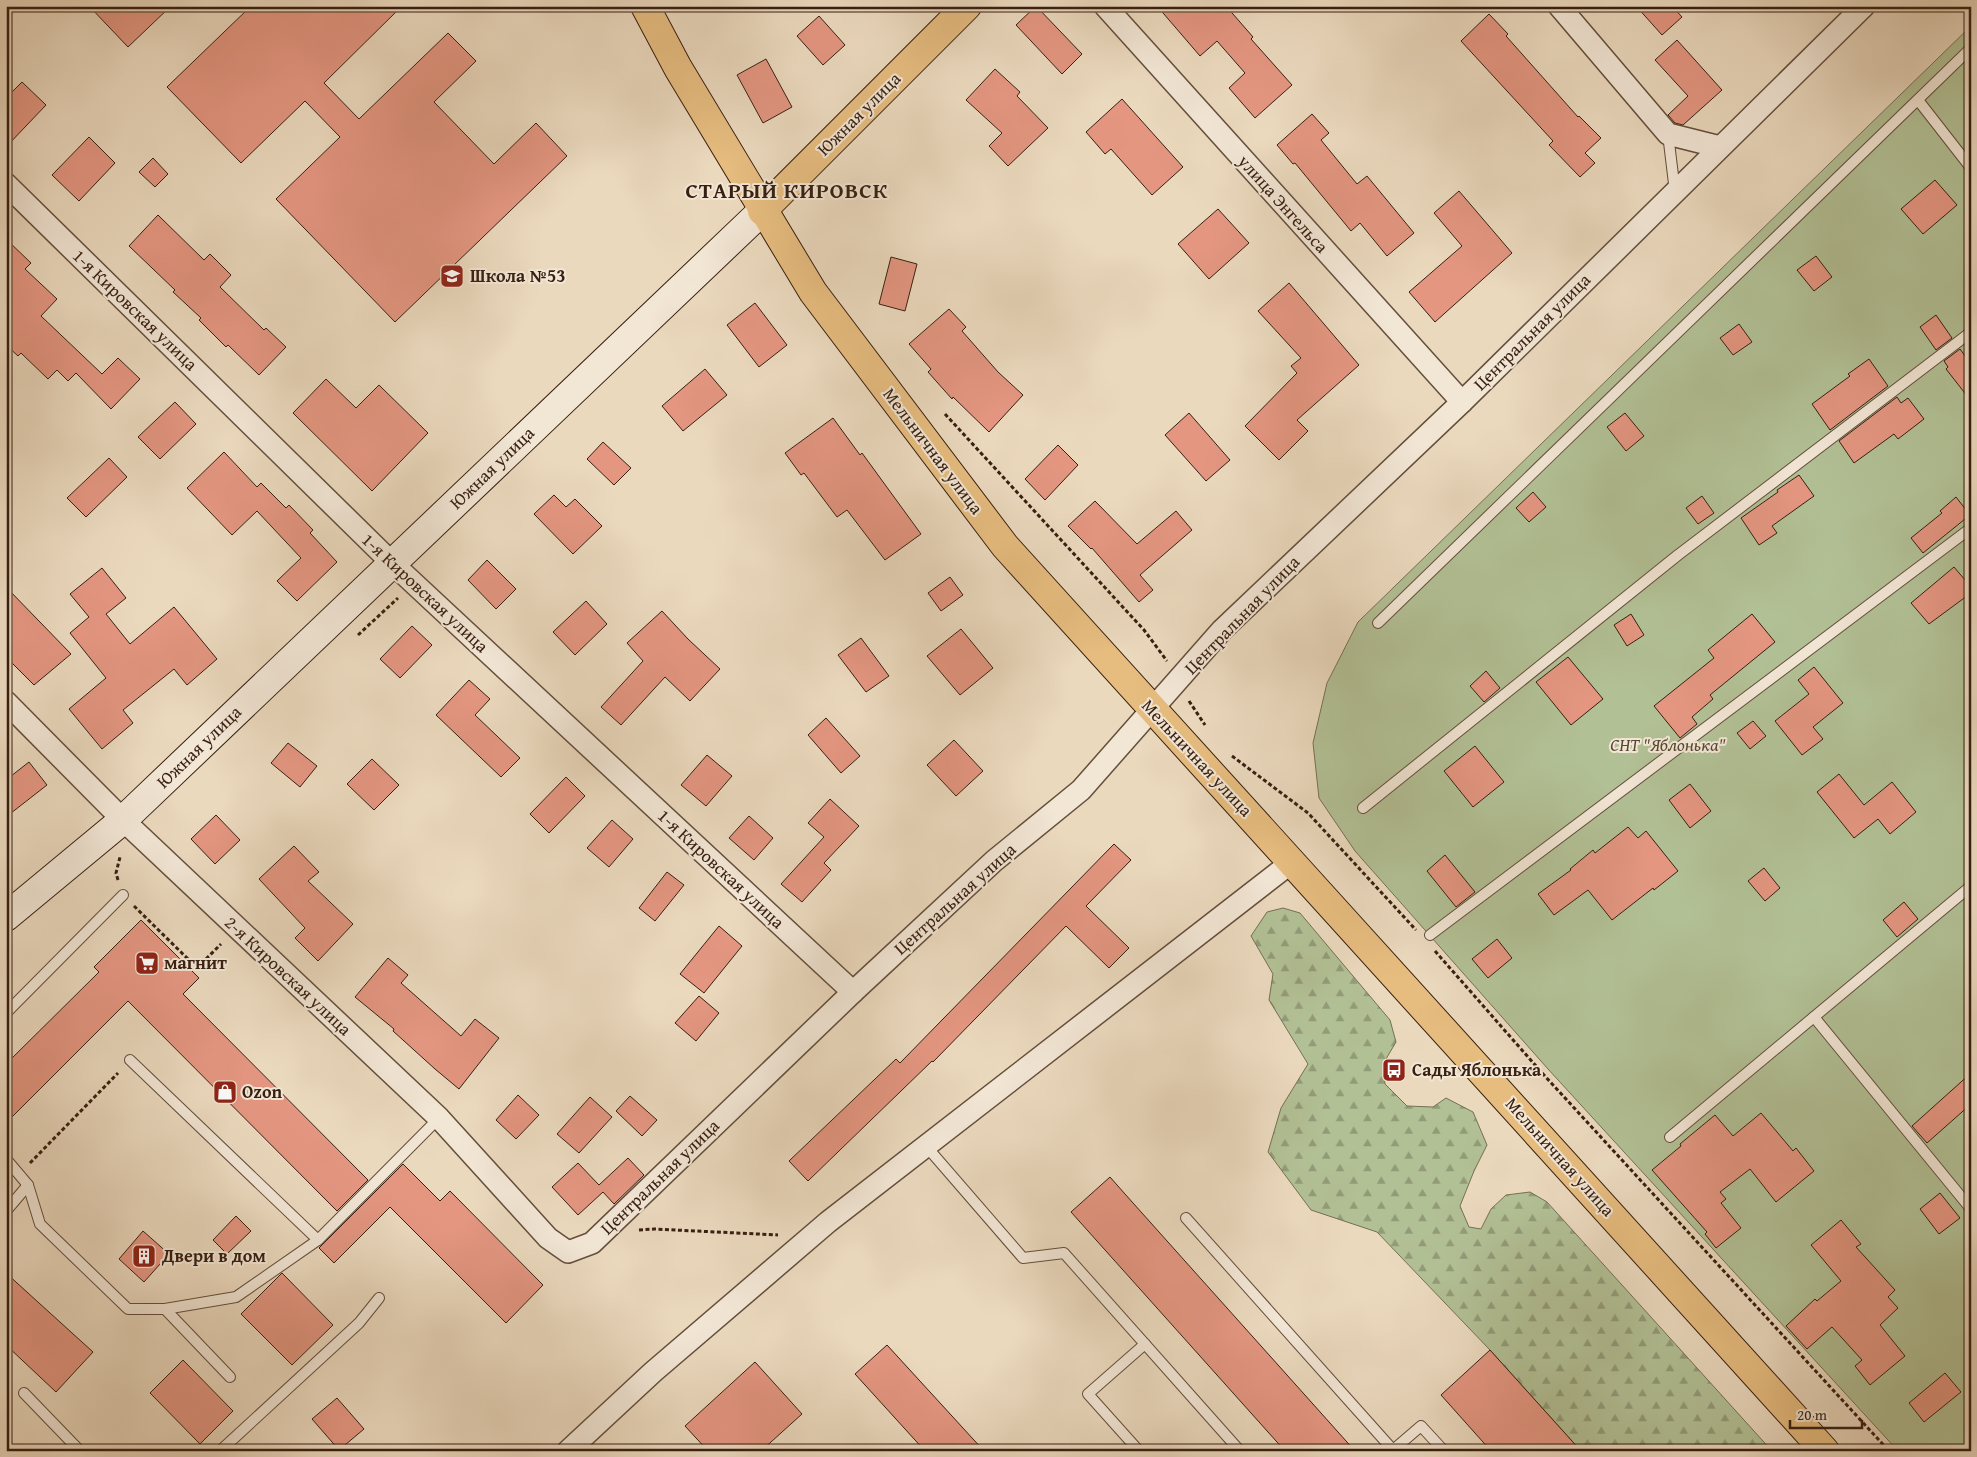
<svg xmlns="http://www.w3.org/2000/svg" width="1977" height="1457" viewBox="0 0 1977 1457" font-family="'Gentium Book Plus',serif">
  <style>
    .forest { fill: url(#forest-firs); stroke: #747053 }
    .garden { fill: #b2c095; stroke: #747053 }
    .building { fill: #e49681; stroke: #371f11 }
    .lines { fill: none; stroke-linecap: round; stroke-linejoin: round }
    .lane-casing { stroke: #644e3c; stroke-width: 12 }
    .street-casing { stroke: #644e3c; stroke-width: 24 }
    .secondary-casing { stroke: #371f11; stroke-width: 30 }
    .primary-casing { stroke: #371f11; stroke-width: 30 }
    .path { stroke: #371f11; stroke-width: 3; stroke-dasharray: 4 2.5; stroke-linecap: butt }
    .lane { stroke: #f2e6d5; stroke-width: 10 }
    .street { stroke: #f2e6d5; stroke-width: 21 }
    .secondary { stroke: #f2e6d5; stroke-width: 28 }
    .primary { stroke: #e6bc7f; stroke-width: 28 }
    .labels { text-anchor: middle; stroke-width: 4; stroke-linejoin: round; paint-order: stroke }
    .street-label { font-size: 18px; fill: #371f11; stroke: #f2e6d5 }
    .poi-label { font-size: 18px; font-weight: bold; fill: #371f11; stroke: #f2e6d5; text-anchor: start }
    .park-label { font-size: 18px; font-style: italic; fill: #564732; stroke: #f2e6d5 }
    .district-label { font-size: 22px; font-weight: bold; letter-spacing: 1px; fill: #371f11; stroke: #f2e6d5 }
  </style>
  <defs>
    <pattern id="forest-firs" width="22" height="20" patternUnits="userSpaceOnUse" patternTransform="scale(1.25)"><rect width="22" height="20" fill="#b2c095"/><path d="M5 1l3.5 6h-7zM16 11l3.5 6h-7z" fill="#929b78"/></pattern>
  </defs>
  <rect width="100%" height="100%" fill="#ebd9be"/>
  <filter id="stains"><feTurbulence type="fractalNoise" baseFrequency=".004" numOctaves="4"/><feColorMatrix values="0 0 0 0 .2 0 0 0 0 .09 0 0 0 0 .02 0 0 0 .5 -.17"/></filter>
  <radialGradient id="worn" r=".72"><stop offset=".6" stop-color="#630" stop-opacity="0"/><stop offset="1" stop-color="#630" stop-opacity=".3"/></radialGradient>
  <polygon class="forest" points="1283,908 1300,913 1390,1020 1396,1042 1383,1064 1385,1084 1407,1106 1433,1107 1446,1098 1473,1112 1487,1145 1474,1171 1460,1206 1469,1227 1481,1229 1491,1209 1506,1195 1530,1192 1547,1202 1772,1451 1581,1451 1490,1350 1377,1232 1311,1210 1268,1152 1281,1108 1308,1064 1269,1000 1273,974 1251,936 1267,912"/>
  <polygon class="garden" points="1971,26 1971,1451 1898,1451 1548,1069 1355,851 1319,798 1313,743 1327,683 1358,622"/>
  <g class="building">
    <polygon points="89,6 171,6 128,47"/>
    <polygon points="251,6 402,6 324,83 359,119 448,33 476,61 434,102 494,164 536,123 567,156 395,322 276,199 340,137 305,101 241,163 167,87"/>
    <polygon points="1036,6 1082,54 1062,74 1016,25"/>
    <polygon points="1157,6 1226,6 1253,37 1251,39 1292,85 1255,118 1229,88 1245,73 1217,41 1200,56"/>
    <polygon points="1636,6 1672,6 1682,17 1662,35"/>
    <polygon points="1489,14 1508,34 1506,36 1578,117 1579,116 1601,138 1585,153 1595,163 1580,177 1549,145 1553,141 1461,41"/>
    <polygon points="819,16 845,45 823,65 797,36"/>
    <polygon points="1677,40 1722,90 1683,125 1675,123 1668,115 1688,96 1655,60"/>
    <polygon points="766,59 792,107 763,123 737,75"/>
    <polygon points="995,69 1020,92 1017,96 1048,128 1008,166 989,146 1002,133 966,100"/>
    <polygon points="22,82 46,105 6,147 6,98"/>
    <polygon points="1122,99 1183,167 1152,195 1111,149 1105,154 1086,132"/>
    <polygon points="1312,114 1329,133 1321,140 1357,184 1367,176 1414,233 1387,256 1360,223 1351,231 1295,163 1293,164 1277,145"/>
    <polygon points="89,137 115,163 79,201 52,175"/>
    <polygon points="153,158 168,174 155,187 139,172"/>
    <polygon points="1935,180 1957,205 1923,234 1901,209"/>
    <polygon points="1459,191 1512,253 1435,322 1409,292 1462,246 1434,213"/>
    <polygon points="1218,209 1249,243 1209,279 1178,244"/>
    <polygon points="158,215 204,260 210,254 231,275 220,287 264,330 266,328 286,347 259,375 228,345 226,347 199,320 201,318 173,292 175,290 129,246"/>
    <polygon points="6,239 31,263 25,269 57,299 41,316 102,374 118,358 140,379 111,409 76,373 68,381 57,370 48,379 21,353 18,356 6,345"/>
    <polygon points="1816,256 1832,277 1814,291 1797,270"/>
    <polygon points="891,257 917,264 905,311 879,304"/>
    <polygon points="1289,283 1359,365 1297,420 1308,431 1279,460 1245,426 1297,373 1291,366 1301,358 1258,311"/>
    <polygon points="755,303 787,345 759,367 727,325"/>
    <polygon points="949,309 966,327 962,331 998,372 1023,395 989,432 953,397 952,399 928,372 931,369 909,344"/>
    <polygon points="1936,315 1952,338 1936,350 1920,327"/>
    <polygon points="1739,324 1752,342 1733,355 1720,338"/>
    <polygon points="1960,349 1971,364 1971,401 1946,369 1948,367 1944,361"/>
    <polygon points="1869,359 1888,386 1830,430 1812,404 1850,376 1848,374"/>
    <polygon points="705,369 727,395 683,431 662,406"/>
    <polygon points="326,379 356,408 379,385 428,433 372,491 293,413"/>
    <polygon points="1897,397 1901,403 1908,398 1924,419 1898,439 1894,434 1854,463 1839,441"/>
    <polygon points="175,402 196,424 160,459 138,437"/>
    <polygon points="1189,413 1230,460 1206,481 1165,435"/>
    <polygon points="1625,413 1644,436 1626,451 1607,427"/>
    <polygon points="833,418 860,455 862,453 921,534 885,560 847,510 837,517 804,473 801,475 785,453"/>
    <polygon points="603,442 631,468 614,485 587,459"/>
    <polygon points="1058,445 1078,465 1045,500 1025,479"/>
    <polygon points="224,452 257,487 261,483 286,508 289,505 313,530 310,533 337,562 297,601 277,581 301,558 257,511 232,535 187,488"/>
    <polygon points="109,458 127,477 86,517 67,498"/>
    <polygon points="1799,475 1814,496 1772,526 1777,533 1759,545 1741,518 1778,492 1777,490"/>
    <polygon points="1533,492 1546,507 1529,522 1516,508"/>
    <polygon points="554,495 566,507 575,499 602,526 573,554 534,514"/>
    <polygon points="1702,496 1714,513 1698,524 1686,508"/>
    <polygon points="1956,497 1970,515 1923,553 1911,538 1942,513 1940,511"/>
    <polygon points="1095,501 1137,544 1176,511 1192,530 1140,575 1153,590 1139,602 1092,548 1091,549 1068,526"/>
    <polygon points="487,560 516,589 496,609 468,580"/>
    <polygon points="1954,567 1971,587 1971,593 1929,624 1911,603"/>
    <polygon points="102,568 126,598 106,614 130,644 174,607 217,659 187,685 174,669 123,710 133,723 102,749 69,709 106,678 70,633 89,617 70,594"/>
    <polygon points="950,577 963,595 941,611 928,593"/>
    <polygon points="6,587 71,654 34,685 6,657"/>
    <polygon points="586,601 607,624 575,655 553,632"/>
    <polygon points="662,611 688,639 720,669 690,701 665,677 621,725 601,707 643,661 627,643"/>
    <polygon points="1631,614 1644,635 1627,646 1614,625"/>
    <polygon points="1752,614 1775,642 1710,695 1713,699 1692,717 1697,724 1680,738 1654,706 1714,658 1708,650"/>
    <polygon points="412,626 432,645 400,678 380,659"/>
    <polygon points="961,629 993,668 960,695 927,656"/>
    <polygon points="861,638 889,676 866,692 838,655"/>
    <polygon points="1568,657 1603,699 1571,725 1536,682"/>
    <polygon points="1814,667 1843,703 1813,727 1823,739 1802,755 1775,721 1809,694 1798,680"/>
    <polygon points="1486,671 1500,688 1484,702 1470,686"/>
    <polygon points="469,680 490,699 475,715 520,758 501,777 436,715"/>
    <polygon points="826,718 860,756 841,773 808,735"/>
    <polygon points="1753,721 1766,736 1750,749 1737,733"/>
    <polygon points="954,740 983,771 956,796 927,765"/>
    <polygon points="288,743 317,766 300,787 271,763"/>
    <polygon points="1475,746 1504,782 1473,807 1444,771"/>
    <polygon points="707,755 732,776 706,806 681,785"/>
    <polygon points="372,759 399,785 374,810 347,784"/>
    <polygon points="29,762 47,785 6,817 6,780"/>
    <polygon points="1839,774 1864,805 1892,782 1916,812 1890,834 1878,819 1854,838 1817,792"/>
    <polygon points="566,777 585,796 549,833 530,814"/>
    <polygon points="1690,784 1711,811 1690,828 1669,800"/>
    <polygon points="830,799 859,826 824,863 831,870 802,902 781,884 824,837 808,823"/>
    <polygon points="216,815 240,840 215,864 191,839"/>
    <polygon points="749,816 773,838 754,860 729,838"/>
    <polygon points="612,820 633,839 609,867 587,848"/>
    <polygon points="1628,827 1638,838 1646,831 1678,871 1654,890 1653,888 1612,920 1588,890 1554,915 1538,894 1571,870 1570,869 1593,850 1595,853"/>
    <polygon points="1114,844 1131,860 1086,906 1129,948 1109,968 1066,926 933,1062 932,1061 808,1181 789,1161 896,1059 900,1063"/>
    <polygon points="294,846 319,872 308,881 353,924 318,961 295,938 305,928 259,879"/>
    <polygon points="1445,855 1475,892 1456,907 1427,871"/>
    <polygon points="1764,868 1780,888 1765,901 1748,881"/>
    <polygon points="667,872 684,885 655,921 639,908"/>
    <polygon points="1904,902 1918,919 1897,937 1883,920"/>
    <polygon points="141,920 199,978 183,994 368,1180 337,1211 128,1001 6,1123 6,1064 99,972 94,967"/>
    <polygon points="719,926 742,946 704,993 680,974"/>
    <polygon points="1497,939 1512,958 1488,978 1472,959"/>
    <polygon points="388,958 408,975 401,983 461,1036 475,1019 499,1038 459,1089 435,1069 393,1031 394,1029 355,997"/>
    <polygon points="699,996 719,1013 696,1041 675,1023"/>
    <polygon points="1971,1073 1971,1104 1927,1143 1912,1126"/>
    <polygon points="518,1095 539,1115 516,1139 496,1120"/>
    <polygon points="630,1096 657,1120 642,1136 616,1111"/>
    <polygon points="590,1097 612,1117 579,1153 557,1134"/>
    <polygon points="1761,1113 1793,1151 1796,1148 1814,1171 1776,1202 1750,1169 1720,1192 1726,1199 1721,1203 1741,1228 1716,1248 1705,1234 1707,1232 1652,1170 1681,1146 1680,1144 1715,1115 1733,1136"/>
    <polygon points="628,1158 644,1175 614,1204 603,1192 578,1215 552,1187 578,1163 599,1185"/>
    <polygon points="403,1164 440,1201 450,1191 543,1285 506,1323 390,1207 334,1263 319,1248"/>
    <polygon points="1110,1177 1125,1194 1355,1451 1285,1451 1071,1212"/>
    <polygon points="1940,1193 1960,1218 1939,1234 1920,1209"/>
    <polygon points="236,1216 251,1231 227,1254 213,1240"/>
    <polygon points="1841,1220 1861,1244 1856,1247 1895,1290 1888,1297 1898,1308 1880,1325 1905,1356 1870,1385 1855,1366 1862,1360 1832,1327 1807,1349 1786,1326 1815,1299 1817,1301 1841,1281 1811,1245"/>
    <polygon points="143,1231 169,1254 144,1282 119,1259"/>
    <polygon points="6,1273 93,1352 56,1392 6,1345"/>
    <polygon points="282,1273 333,1325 292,1365 241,1314"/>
    <polygon points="887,1345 984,1451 925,1451 855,1374"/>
    <polygon points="1490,1350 1581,1451 1491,1451 1441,1395"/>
    <polygon points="183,1360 233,1411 200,1444 150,1393"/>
    <polygon points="755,1362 802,1414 761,1451 708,1451 685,1426"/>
    <polygon points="1945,1373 1961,1392 1924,1422 1909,1403"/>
    <polygon points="337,1398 364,1429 339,1450 312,1419"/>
  </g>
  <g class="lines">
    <g class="lane-casing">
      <g id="lane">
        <polyline points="1918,100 1971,168"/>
        <polyline points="1668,134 1675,192"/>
        <polyline points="1378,623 1971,48"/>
        <polyline points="1363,808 1678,555 1971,332"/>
        <polyline points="1430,935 1971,528"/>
        <polyline points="6,1013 123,895"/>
        <polyline points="1814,1017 1971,1209"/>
        <polyline points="130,1060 318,1240 439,1118"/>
        <polyline points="1670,1137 1971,886"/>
        <polyline points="926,1146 1023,1258 1064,1253 1240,1451"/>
        <polyline points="6,1159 28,1185 40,1224 128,1309 165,1309 236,1297 318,1240"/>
        <polyline points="6,1211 28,1185"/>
        <polyline points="1186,1218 1393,1450 1392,1451"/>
        <polyline points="165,1309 230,1377"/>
        <polyline points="24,1393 80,1451"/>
        <polyline points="1393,1450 1421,1426 1444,1451"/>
        <polyline points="220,1451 359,1323 379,1298"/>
        <polyline points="1139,1451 1088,1394 1145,1344"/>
      </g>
    </g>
    <g class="street-casing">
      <g id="street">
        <polyline points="1105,6 1462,402"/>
        <polyline points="1559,6 1668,134 1720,147"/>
        <polyline points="6,184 392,563 853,992"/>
        <polyline points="6,702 123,820 439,1118 548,1238 568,1252 592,1243 853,992 994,861 1081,790 1222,630 1462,402 1864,6"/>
        <polyline points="568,1451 653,1372 828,1222 1292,862"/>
      </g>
    </g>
    <g class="secondary-casing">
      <polyline id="secondary" points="6,917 123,820 762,211"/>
    </g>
    <g class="primary-casing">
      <g id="primary">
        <polyline points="645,6 678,68 813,292 1005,546 1825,1451"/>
        <polyline points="762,211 967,6"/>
      </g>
    </g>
    <g class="path">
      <polyline points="945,414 1144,630 1167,661"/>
      <polyline points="358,635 398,598"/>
      <polyline points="1189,701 1205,725"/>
      <polyline points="1232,756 1308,813 1416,930"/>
      <polyline points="118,880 116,873 120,857"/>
      <polyline points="134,906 191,962 197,965 204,961 221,944"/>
      <polyline points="1435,951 1543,1074 1889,1451"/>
      <polyline points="30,1163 118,1073"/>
      <polyline points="639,1230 654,1229 778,1235"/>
    </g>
    <use href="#lane" class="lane"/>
    <use href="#street" class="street"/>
    <use href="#secondary" class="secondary"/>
    <use href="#primary" class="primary"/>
  </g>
  <defs>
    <g id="school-square" transform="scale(1.25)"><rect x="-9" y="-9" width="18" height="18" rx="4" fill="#8f2418" stroke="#f2e6d5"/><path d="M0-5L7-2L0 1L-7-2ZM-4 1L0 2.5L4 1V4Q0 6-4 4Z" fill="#fff"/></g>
    <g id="supermarket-square" transform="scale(1.25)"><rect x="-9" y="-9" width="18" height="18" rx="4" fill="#8f2418" stroke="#f2e6d5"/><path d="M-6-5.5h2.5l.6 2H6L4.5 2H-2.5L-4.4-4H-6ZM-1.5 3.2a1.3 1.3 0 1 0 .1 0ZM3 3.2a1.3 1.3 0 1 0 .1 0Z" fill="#fff"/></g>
    <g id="bus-square" transform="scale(1.25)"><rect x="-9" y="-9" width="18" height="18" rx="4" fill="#8f2418" stroke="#f2e6d5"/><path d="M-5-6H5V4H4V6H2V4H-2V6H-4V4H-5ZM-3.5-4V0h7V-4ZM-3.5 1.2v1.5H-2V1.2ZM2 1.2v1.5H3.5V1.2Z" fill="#fff"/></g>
    <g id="shop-square" transform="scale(1.25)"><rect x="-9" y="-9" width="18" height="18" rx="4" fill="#8f2418" stroke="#f2e6d5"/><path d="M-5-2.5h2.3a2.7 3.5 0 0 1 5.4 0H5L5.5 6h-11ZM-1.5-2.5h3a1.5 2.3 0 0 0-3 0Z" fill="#fff"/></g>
    <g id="building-square" transform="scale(1.25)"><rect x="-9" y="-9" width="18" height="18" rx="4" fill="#8f2418" stroke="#f2e6d5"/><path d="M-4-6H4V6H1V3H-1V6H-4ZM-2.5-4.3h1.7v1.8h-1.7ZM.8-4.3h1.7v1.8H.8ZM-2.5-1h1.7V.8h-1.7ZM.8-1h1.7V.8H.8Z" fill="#fff"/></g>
  </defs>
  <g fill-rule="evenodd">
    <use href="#school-square" x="452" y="276"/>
    <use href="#supermarket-square" x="147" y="963"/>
    <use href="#bus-square" x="1394" y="1070"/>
    <use href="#shop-square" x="225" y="1092"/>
    <use href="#building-square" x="144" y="1256"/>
  </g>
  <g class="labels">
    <g class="street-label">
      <text transform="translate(859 114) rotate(-45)" y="6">Южная улица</text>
      <text transform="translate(1283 204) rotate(48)" y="6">улица Энгельса</text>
      <text transform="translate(135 310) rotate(44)" y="6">1-я Кировская улица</text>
      <text transform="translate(1532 332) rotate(-45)" y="6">Центральная улица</text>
      <text transform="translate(933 451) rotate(53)" y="6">Мельничная улица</text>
      <text transform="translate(492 468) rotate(-44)" y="6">Южная улица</text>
      <text transform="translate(425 593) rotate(43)" y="6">1-я Кировская улица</text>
      <text transform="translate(1242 615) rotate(-46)" y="6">Центральная улица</text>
      <text transform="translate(199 747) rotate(-44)" y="6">Южная улица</text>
      <text transform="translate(1197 758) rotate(47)" y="6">Мельничная улица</text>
      <text transform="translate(721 869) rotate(43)" y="6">1-я Кировская улица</text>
      <text transform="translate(955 899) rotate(-42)" y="6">Центральная улица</text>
      <text transform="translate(288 976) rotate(43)" y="6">2-я Кировская улица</text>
      <text transform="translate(1560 1157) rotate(48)" y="6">Мельничная улица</text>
      <text transform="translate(660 1177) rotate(-44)" y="6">Центральная улица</text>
    </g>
    <g class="poi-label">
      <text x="470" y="282">Школа №53</text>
      <text x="164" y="969">магнит</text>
      <text x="1412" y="1076">Сады Яблонька</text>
      <text x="242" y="1098">Ozon</text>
      <text x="162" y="1262">Двери в дом</text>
    </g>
    <g class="park-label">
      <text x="1668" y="751">СНТ "Яблонька"</text>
    </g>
    <g class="district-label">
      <text x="787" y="198">СТАРЫЙ КИРОВСК</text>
    </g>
  </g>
  <rect width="1977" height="1457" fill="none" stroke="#ebd9be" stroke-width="25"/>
  <rect x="8" y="8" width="1962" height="1442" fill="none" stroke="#371f11" stroke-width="2.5"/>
  <rect x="12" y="12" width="1952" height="1432" fill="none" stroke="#371f11"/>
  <path d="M1790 1420v8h72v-8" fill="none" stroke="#371f11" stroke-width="2.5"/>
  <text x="1797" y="1420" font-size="15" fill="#371f11" stroke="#f2e6d5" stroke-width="4" paint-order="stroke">20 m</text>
  <rect width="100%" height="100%" filter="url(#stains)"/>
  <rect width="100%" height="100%" fill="url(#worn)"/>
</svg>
